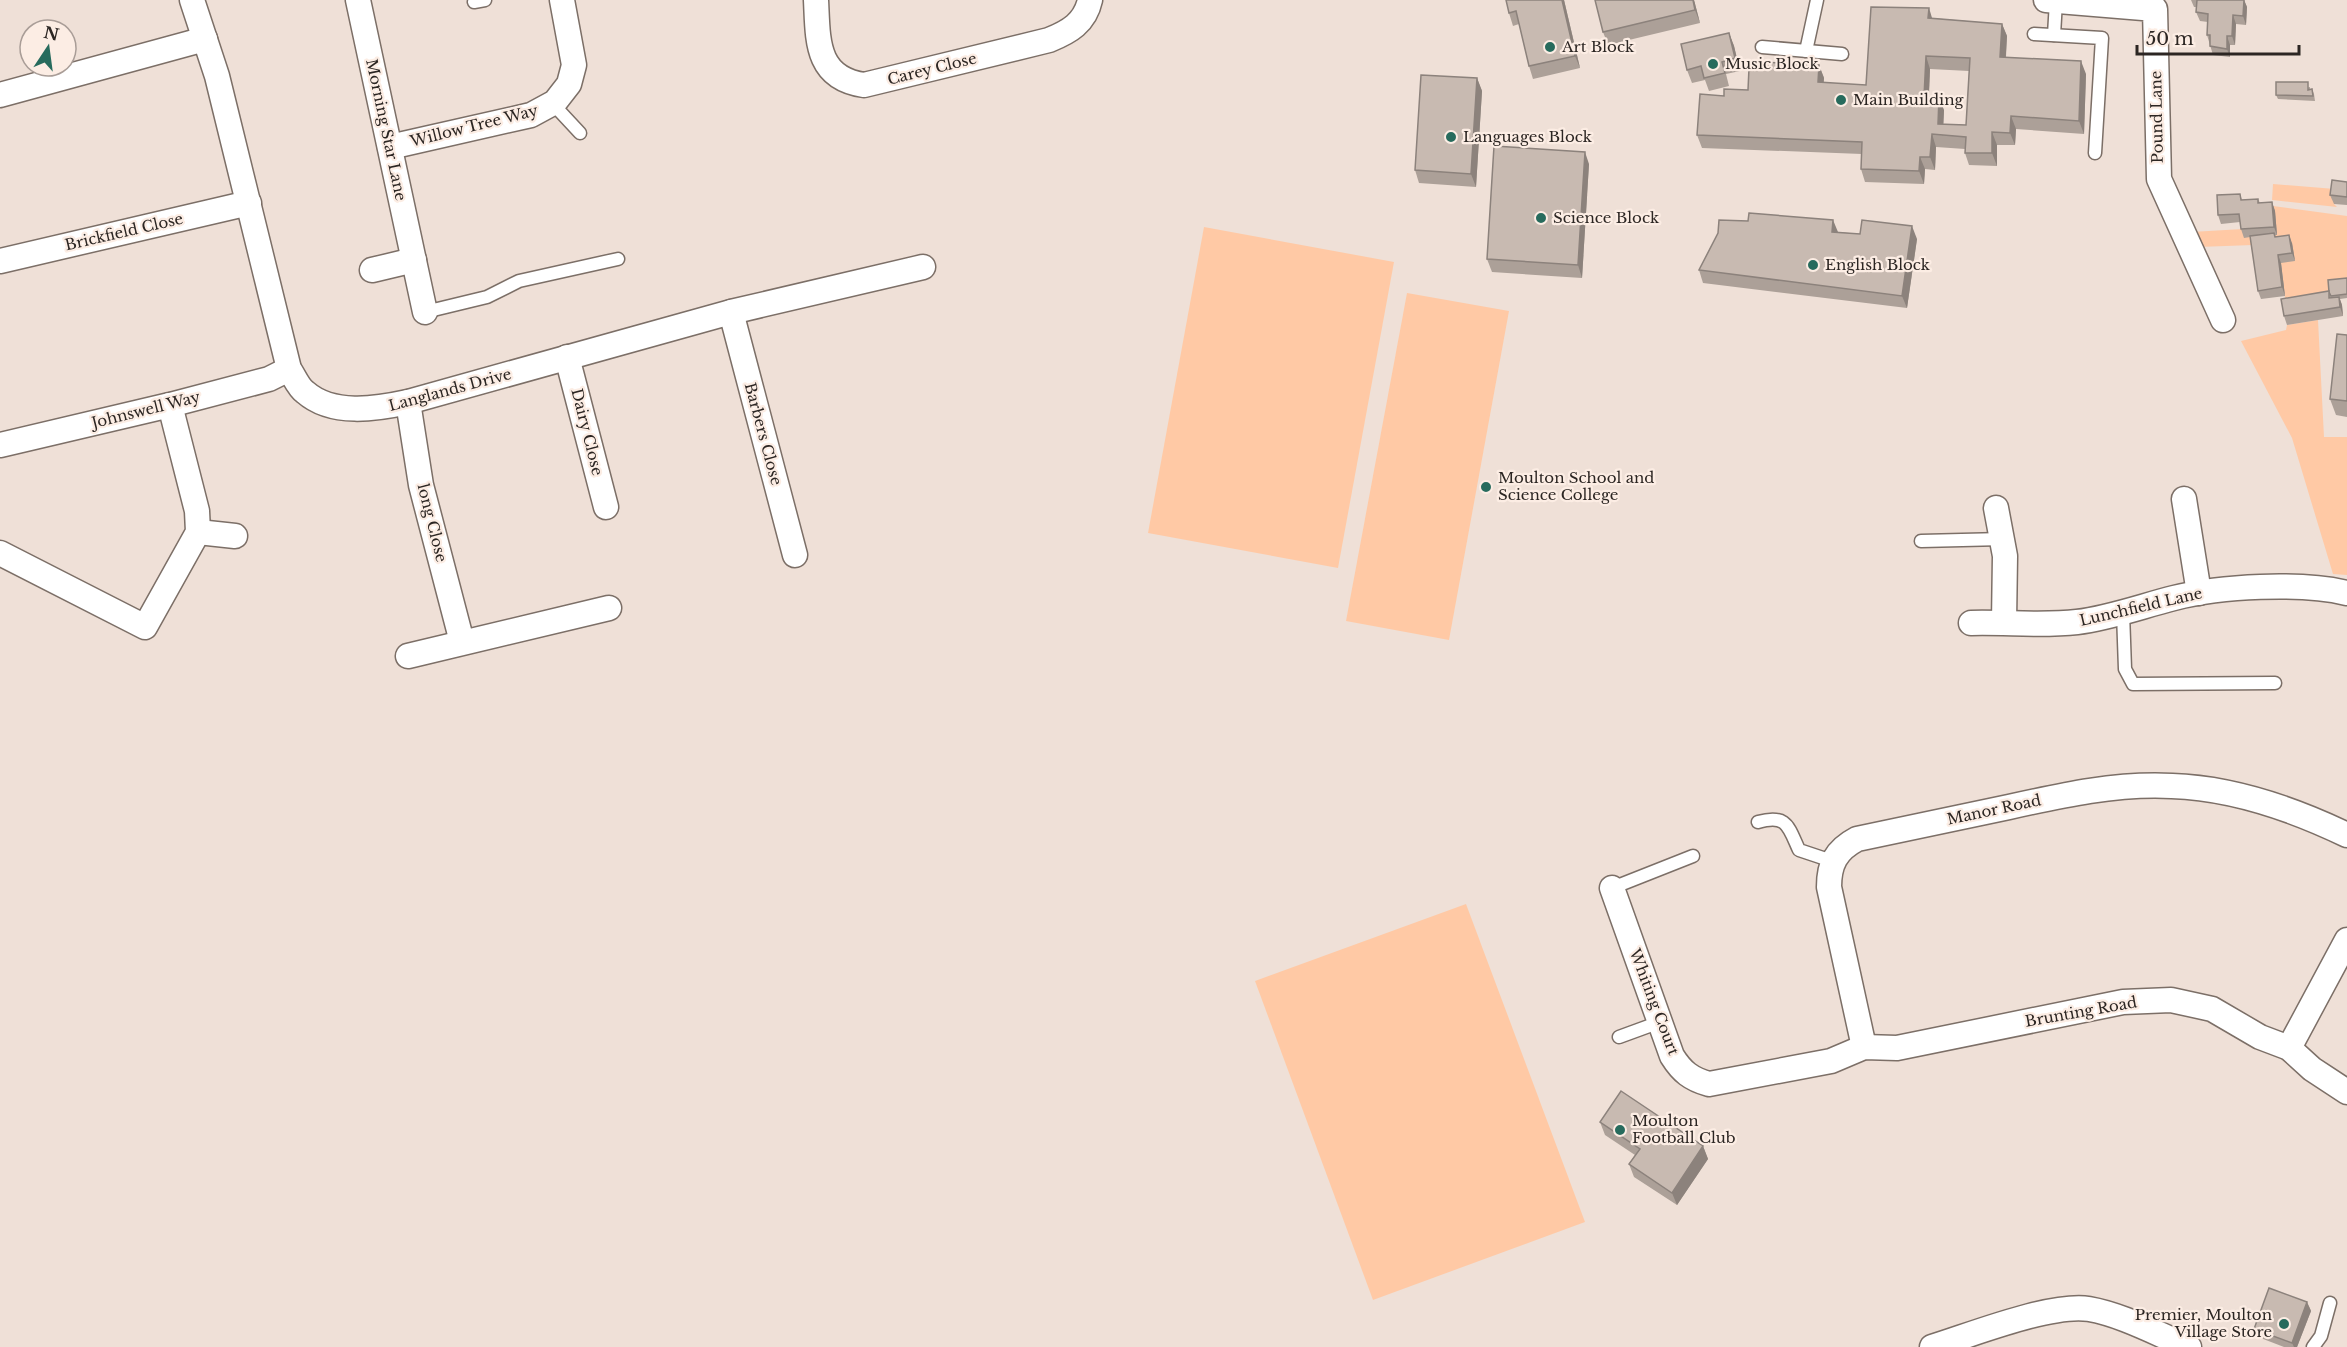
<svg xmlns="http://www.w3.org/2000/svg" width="2347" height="1347" viewBox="0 0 2347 1347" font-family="'Libre Baskerville',serif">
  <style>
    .green { fill: #ffc9a5 }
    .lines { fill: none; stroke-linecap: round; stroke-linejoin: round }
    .service-casing { stroke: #7c6f67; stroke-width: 15 }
    .minor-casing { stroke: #7c6f67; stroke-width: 27 }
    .service { stroke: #fff; stroke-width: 12 }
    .minor { stroke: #fff; stroke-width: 24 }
    .wall { fill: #aca098; fill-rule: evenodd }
    .shaded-wall { fill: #8c827c }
    .building { fill: #c8bab1; stroke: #8c827c; stroke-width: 1.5; fill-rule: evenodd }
    .poi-dot { fill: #276b5d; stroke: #fcede4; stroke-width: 2 }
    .labels { text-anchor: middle; stroke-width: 4.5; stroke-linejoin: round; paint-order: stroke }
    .poi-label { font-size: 15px; fill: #2c2623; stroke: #fcede4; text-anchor: start }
    .street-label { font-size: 15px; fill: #2c2623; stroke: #fcede4 }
  </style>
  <rect width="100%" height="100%" fill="#efe0d7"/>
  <g class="green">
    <polygon points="2273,184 2335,189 2334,204 2337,207 2272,200"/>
    <polygon points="2243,202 2347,216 2347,283 2331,291 2285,298 2281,263 2253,245 2198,247 2191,232 2243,229"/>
    <polygon points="1204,227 1394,262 1338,568 1148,533"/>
    <polygon points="1407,293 1509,311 1449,640 1346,621"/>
    <polygon points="2318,320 2324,437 2347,437 2347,575 2333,574 2292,438 2241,341 2286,330 2287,325"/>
    <polygon points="1466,904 1585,1222 1373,1300 1255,981"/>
  </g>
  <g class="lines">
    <g class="service-casing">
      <g id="service">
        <polyline points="474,2 485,0"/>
        <polyline points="2034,34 2102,38 2095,153"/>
        <polyline points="2054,35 2056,1"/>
        <polyline points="1762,47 1842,54"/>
        <polyline points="1806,51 1817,0"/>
        <polyline points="553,104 580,133"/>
        <polyline points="425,312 487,297 519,281 618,259"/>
        <polyline points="1921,541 2003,539"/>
        <polyline points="2123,613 2125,669 2133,684 2275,683"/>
        <path d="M1758 822C1787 814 1788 826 1799 850L1832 861"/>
        <polyline points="1612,888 1693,856"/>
        <polyline points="1619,1037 1660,1022"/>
        <polyline points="2313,1347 2321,1336 2330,1303"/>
      </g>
    </g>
    <g class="minor-casing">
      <g id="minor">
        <path d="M192 0 217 76 289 369C294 376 298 387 305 392 332 416 376 409 408 402L731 312 923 267"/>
        <polyline points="358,0 425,312"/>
        <path d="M816 0C818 39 815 78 864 85L1049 40C1069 32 1085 23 1090 0"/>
        <polyline points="2046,0 2155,9 2159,179 2223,320"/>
        <polyline points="0,95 205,39"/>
        <polyline points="390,147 531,115 555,102 569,84 574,65 562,0"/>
        <polyline points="0,261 249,203"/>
        <polyline points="372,270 414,260"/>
        <polyline points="731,312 795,555"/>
        <polyline points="567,357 606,507"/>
        <polyline points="408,402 421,485 462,642"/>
        <polyline points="0,445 170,405 269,379 289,369"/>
        <polyline points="2184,499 2199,593"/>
        <polyline points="1996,508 2005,556 2004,622"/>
        <polyline points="198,532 235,536"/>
        <polyline points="0,553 145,627 198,532 197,511 170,405"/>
        <path d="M1971 623C2006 622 2042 626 2077 622 2110 618 2142 606 2174 598 2221 586 2300 582 2347 593"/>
        <polyline points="408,656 609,608"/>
        <path d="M1612 888 1672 1056C1682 1072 1691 1079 1709 1084L1831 1061 1864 1047 1897 1048 2123 1002 2171 1000 2212 1009 2260 1037 2289 1048 2312 1069 2347 1092"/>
        <path d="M1864 1047 1829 887C1829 864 1836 850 1857 839 1908 828 1958 818 2009 807 2063 795 2117 783 2172 786 2232 788 2293 809 2347 835"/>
        <polyline points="2289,1048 2347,940"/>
        <path d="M1932 1347C1971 1335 2051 1303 2089 1309 2123 1315 2157 1334 2189 1347"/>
      </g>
    </g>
    <use href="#service" class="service"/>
    <use href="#minor" class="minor"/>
  </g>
  <g class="wall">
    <polygon points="1508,0 1564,0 1580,68 1533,79 1529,66 1519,24 1513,26 1509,13"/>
    <polygon points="1595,0 1694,0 1700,23 1608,45 1603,32"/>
    <polygon points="2191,0 2244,0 2247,7 2246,25 2236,24 2235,45 2230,45 2230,57 2213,55 2207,35 2208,22 2200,21 2196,12 2197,7 2194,7"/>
    <path d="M1932 18 2002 24 2007 36 2006 57 2086 74 2084 134 2016 129 2015 145H1997V166L1969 165 1965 153V149L1936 147 1935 170 1925 169 1924 184 1865 182 1861 169 1862 154 1702 148 1697 135 1724 96 1748 90 1761 69 1819 65 1824 78 1823 83 1866 85ZM1930 69 1969 71 1966 125 1943 124 1944 110 1929 97Z"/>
    <polygon points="1729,33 1734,46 1740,71 1726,74 1729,86 1709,91 1705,80 1692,83 1687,70"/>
    <polygon points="1477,78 1482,91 1476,187 1419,183 1415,170"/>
    <polygon points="2310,87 2310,90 2312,89 2314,94 2315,101 2278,99 2276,95"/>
    <polygon points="1589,164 1582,278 1492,272 1487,259"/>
    <polygon points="2347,182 2347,205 2334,204 2330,195"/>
    <polygon points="2240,194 2242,200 2258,199 2260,203 2272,202 2275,211 2277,235 2275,235 2276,237 2292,243 2295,261 2281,263 2285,296 2261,299 2258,291 2250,237 2244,238 2241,229 2240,222 2221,224 2218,215"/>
    <polygon points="1838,232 1917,239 1907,308 1703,283 1699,270"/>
    <polygon points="2347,278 2347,298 2340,299 2342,305 2343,316 2287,325 2284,316 2329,292"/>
    <polygon points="2347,335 2347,417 2336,415 2330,399"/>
    <polygon points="1600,1122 1703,1146 1708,1159 1677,1205 1634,1177 1629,1164 1635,1155 1605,1135"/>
    <polygon points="2307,1302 2311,1311 2297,1347 2284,1347 2258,1337 2254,1329"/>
  </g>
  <g class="shaded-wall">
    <polygon points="1562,0 1564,0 1580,68 1575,56"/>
    <polygon points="1693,0 1694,0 1700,23 1695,10"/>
    <polygon points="2244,0 2247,7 2246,25 2243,16"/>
    <polygon points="1929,8 1933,21 1928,18"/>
    <polygon points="2233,15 2236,24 2235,45 2232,36"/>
    <polygon points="2002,24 2007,36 2005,69 2000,57"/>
    <polygon points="1729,33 1734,46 1740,71 1735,58"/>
    <polygon points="2227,36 2230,45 2230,57 2227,49"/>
    <polygon points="1926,56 1930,69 1928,110 1924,97"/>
    <polygon points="2081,61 2086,74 2084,134 2079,121"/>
    <polygon points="1819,65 1824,78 1823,95 1818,82"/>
    <polygon points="1477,78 1482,91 1476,187 1471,174"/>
    <polygon points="1939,97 1944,110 1943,136 1938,124"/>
    <polygon points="2011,116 2016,129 2015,145 2010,133"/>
    <polygon points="1992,132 1997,145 1997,166 1992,153"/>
    <polygon points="1932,134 1936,147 1935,170 1930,157"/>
    <polygon points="1585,152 1589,164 1582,278 1578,265"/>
    <polygon points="1920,157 1925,169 1924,184 1919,171"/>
    <polygon points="2272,202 2275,211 2277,235 2274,227"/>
    <polygon points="1833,220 1838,232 1832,232"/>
    <polygon points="1912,226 1917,239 1907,308 1902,296"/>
    <polygon points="2289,235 2292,243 2295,261 2292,253"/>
    <polygon points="2278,255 2281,263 2285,296 2282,287"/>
    <polygon points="2339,297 2342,305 2343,316 2340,307"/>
    <polygon points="1703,1146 1708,1159 1677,1205 1672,1193"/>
    <polygon points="2307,1302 2311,1311 2297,1347 2294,1347 2292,1343"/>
  </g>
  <g class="building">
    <polygon points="1506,0 1562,0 1575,56 1529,66 1516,11 1509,13"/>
    <polygon points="1595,0 1693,0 1695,10 1603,32"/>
    <polygon points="2197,0 2244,0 2243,16 2233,15 2232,36 2227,36 2227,49 2210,46 2210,35 2207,35 2208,14 2196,12"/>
    <path d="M1871 7 1929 8 1928 18 2002 24 2000 57 2081 61 2079 121 2011 116 2010 133 1992 132V153H1965L1966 137 1932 134 1930 157H1920L1919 171 1861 169 1862 142 1697 135 1700 94 1724 96V89L1748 90 1749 68 1761 69 1762 62 1819 65 1818 82 1866 85ZM1926 56 1970 58 1966 125 1938 124 1939 97H1924Z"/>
    <polygon points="1729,33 1735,58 1722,62 1725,73 1704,78 1701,66 1687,70 1681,44"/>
    <polygon points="1421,75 1477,78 1471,174 1415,170"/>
    <polygon points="2276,82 2308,82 2308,90 2312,89 2313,96 2276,95"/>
    <polygon points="1494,146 1585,152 1578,265 1487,259"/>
    <polygon points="2332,180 2347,182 2347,197 2330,195"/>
    <polygon points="2240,194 2241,200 2258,199 2258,203 2272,202 2274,227 2241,229 2239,214 2218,215 2217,195"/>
    <polygon points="1749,213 1833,220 1832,232 1860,234 1862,220 1912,226 1902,296 1699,270 1718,233 1719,220 1748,221"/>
    <polygon points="2274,233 2275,237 2289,235 2292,253 2278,255 2282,287 2258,291 2250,236"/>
    <polygon points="2347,278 2347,294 2331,296 2329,292 2328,280"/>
    <polygon points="2329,291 2329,298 2339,297 2340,307 2284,316 2281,299"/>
    <polygon points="2337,334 2347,335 2347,401 2330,399"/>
    <polygon points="1621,1091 1703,1146 1672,1193 1629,1164 1640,1149 1600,1122"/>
    <polygon points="2269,1288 2307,1302 2292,1343 2254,1329"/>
  </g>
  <g class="poi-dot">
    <circle cx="1550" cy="47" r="6"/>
    <circle cx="1713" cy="64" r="6"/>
    <circle cx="1841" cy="100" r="6"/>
    <circle cx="1451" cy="137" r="6"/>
    <circle cx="1541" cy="218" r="6"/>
    <circle cx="1813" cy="265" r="6"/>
    <circle cx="1486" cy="487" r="6"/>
    <circle cx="1620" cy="1130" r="6"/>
    <circle cx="2284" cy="1324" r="6"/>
  </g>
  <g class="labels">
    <g class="poi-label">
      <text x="1562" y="52">Art Block</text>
      <text x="1725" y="69">Music Block</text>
      <text x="1853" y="105">Main Building</text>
      <text x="1463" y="142">Languages Block</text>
      <text x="1553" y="223">Science Block</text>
      <text x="1825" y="270">English Block</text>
      <text x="1498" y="483">Moulton School and<tspan x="1498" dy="17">Science College</tspan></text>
      <text x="1632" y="1126">Moulton<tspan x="1632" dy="17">Football Club</tspan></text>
      <text x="2272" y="1320" text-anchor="end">Premier, Moulton<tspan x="2272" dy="17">Village Store</tspan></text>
    </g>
    <g class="street-label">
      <text transform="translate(932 69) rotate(-14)" y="5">Carey Close</text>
      <text transform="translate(2157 117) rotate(-91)" y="5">Pound Lane</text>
      <text transform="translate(474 126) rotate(-14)" y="5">Willow Tree Way</text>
      <text transform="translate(386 130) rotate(78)" y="5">Morning Star Lane</text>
      <text transform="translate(124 232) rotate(-13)" y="5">Brickfield Close</text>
      <text transform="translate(450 390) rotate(-15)" y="5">Langlands Drive</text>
      <text transform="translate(146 410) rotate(-14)" y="5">Johnswell Way</text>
      <text transform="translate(587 432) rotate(76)" y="5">Dairy Close</text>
      <text transform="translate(763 434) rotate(75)" y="5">Barbers Close</text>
      <text transform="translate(432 523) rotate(76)" y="5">long Close</text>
      <text transform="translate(2141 607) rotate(-13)" y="5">Lunchfield Lane</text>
      <text transform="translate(1994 810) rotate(-12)" y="5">Manor Road</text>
      <text transform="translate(1654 1002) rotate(69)" y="5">Whiting Court</text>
      <text transform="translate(2081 1012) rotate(-10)" y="5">Brunting Road</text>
    </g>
  </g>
  <g transform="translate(48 48) rotate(13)"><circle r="28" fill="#fcede4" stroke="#a99d97" stroke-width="1.5"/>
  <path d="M0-4.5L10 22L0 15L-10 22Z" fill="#276b5d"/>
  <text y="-9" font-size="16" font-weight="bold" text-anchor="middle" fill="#2c2623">N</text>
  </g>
  <path d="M2137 45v9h162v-9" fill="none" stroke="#2c2623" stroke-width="3"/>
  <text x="2146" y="45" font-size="18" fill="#2c2623" stroke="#fcede4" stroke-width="4.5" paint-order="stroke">50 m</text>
</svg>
